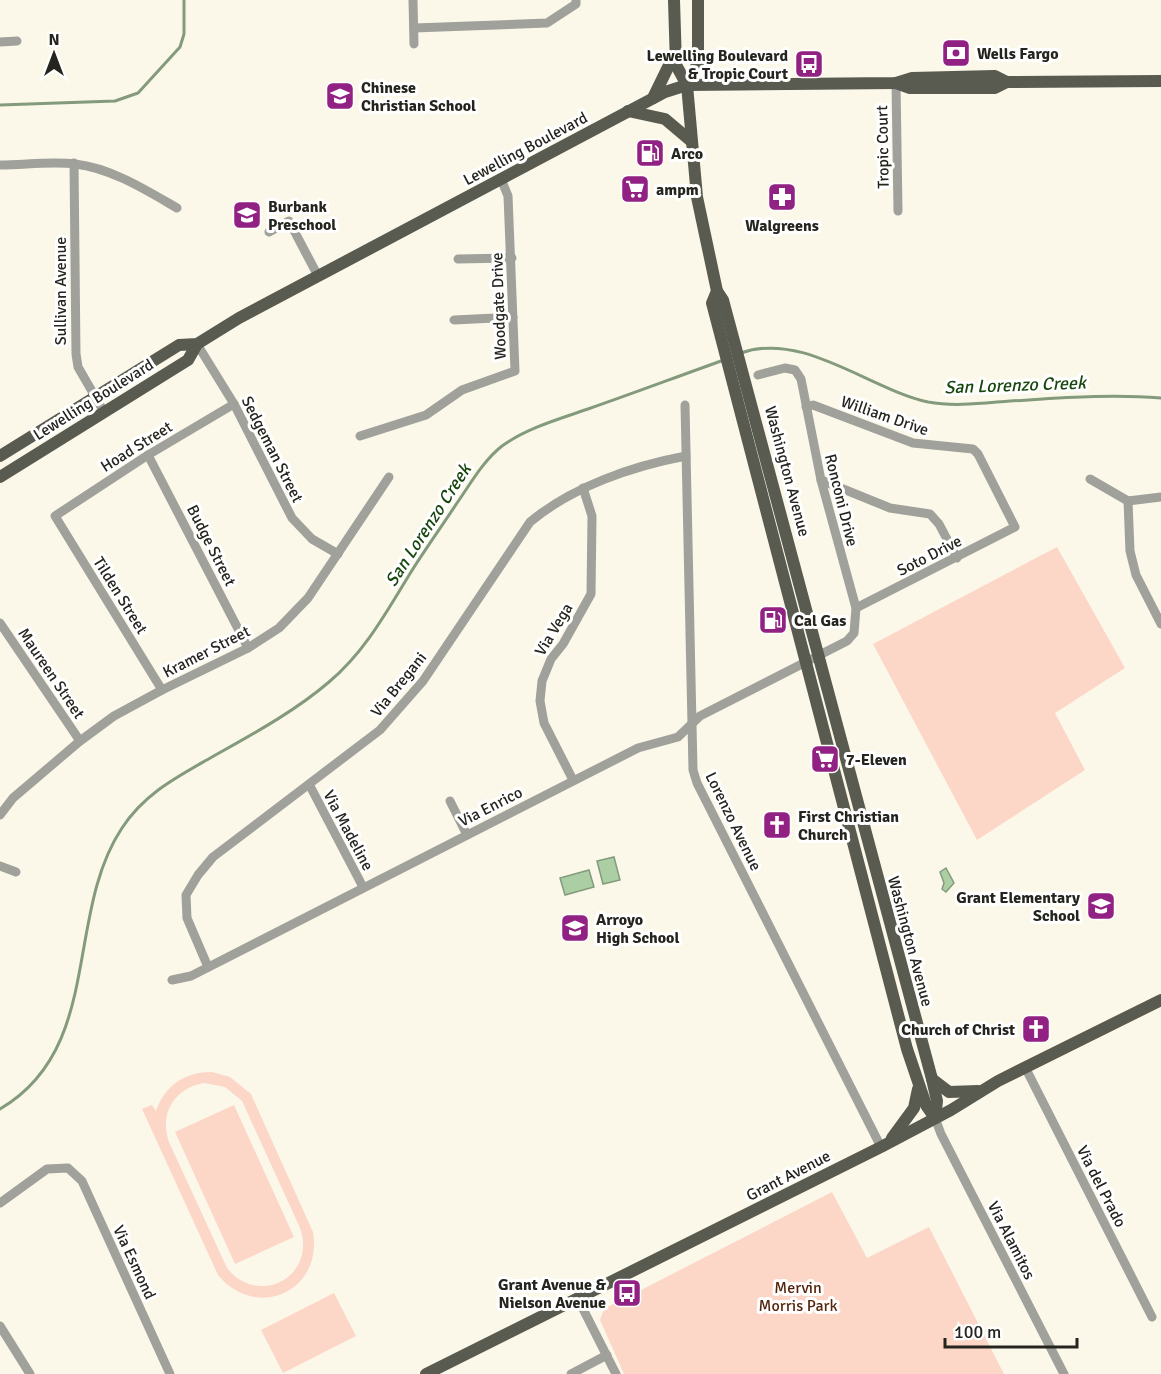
<svg xmlns="http://www.w3.org/2000/svg" width="1161" height="1374" viewBox="0 0 1161 1374" font-family="Signika,sans-serif">
  <style>
    .green { fill: #fcd7c7; fill-rule: evenodd }
    .water { fill: #abcea4; stroke: #839b7c; stroke-width: 1.5 }
    .lines { fill: none; stroke-linecap: round; stroke-linejoin: round }
    .stream { stroke: #839b7c; stroke-width: 3 }
    .minor { stroke: #a0a19b; stroke-width: 9 }
    .major { stroke: #595b50; stroke-width: 12 }
    .labels { text-anchor: middle; stroke-width: 6; stroke-linejoin: round; paint-order: stroke }
    .poi-label { font-size: 16px; font-weight: bold; fill: #25241e; stroke: #fff; text-anchor: start }
    .street-label { font-size: 16px; fill: #25241e; stroke: #fff }
    .park-label { font-size: 16px; fill: #54250b; stroke: #fff }
    .water-label { font-size: 18px; font-style: italic; fill: #18470e; stroke: #fff }
  </style>
  <rect width="100%" height="100%" fill="#fcf8e9"/>
  <g class="green">
    <polygon points="1057,547 1125,668 1055,713 1085,770 977,840 873,644"/>
    <path d="M212 1072 230 1077 251 1094 313 1232C323 1292 256 1321 218 1275L142 1109 152 1105 156 1111C165 1085 185 1072 212 1072ZM204 1083 225 1087 242 1101 300 1228C317 1276 259 1308 227 1268L169 1142C159 1113 175 1088 204 1083Z"/>
    <polygon points="234,1105 294,1237 235,1264 175,1132"/>
    <polygon points="832,1192 867,1258 929,1227 1004,1374 624,1374 600,1320 604,1309"/>
    <polygon points="334,1293 356,1336 283,1373 261,1330"/>
  </g>
  <g class="water">
    <polygon points="614,857 620,880 603,884 597,861"/>
    <polygon points="946,868 954,883 946,892 942,889 944,883 940,872"/>
    <polygon points="589,870 594,887 565,895 560,878"/>
  </g>
  <g class="lines">
    <g class="stream">
      <polyline points="0,105 115,101 138,93 180,47 184,34 184,0"/>
      <path d="M741 353C803 331 869 389 928 402 955 407 984 403 1010 401 1061 398 1110 394 1161 398"/>
      <path d="M0 1109C104 1048 64 915 122 828 145 793 177 777 212 757 251 735 294 712 329 682 365 652 387 611 411 572 426 548 442 526 457 503 471 483 483 461 502 446 527 428 559 419 588 409 634 393 679 376 724 360"/>
    </g>
    <g class="minor">
      <polyline points="413,0 414,44"/>
      <polyline points="414,28 547,23 576,4 576,0"/>
      <polyline points="0,42 17,41"/>
      <polyline points="896,83 898,211"/>
      <polyline points="74,163 76,354 78,367 104,412"/>
      <path d="M0 165C24 165 51 161 75 164 111 168 146 190 177 208"/>
      <polyline points="269,232 289,221 318,276"/>
      <polyline points="458,259 512,258"/>
      <polyline points="454,320 513,317"/>
      <polyline points="197,344 234,404 292,518 312,539 338,554"/>
      <polyline points="685,405 693,770 697,783 881,1147"/>
      <polyline points="806,407 813,405 913,443 973,449 978,454 1015,527 856,608"/>
      <polyline points="360,436 426,415 462,390 515,371 508,196 501,179"/>
      <polyline points="148,455 248,648"/>
      <polyline points="1090,479 1128,501"/>
      <polyline points="821,480 890,508 930,514 939,524 957,558"/>
      <polyline points="1128,501 1130,551 1136,575 1161,624"/>
      <polyline points="1128,501 1161,497"/>
      <polyline points="0,623 80,741"/>
      <polyline points="162,690 55,516 148,455 234,404"/>
      <polyline points="573,780 544,723 540,701 542,681 551,659 563,644 591,594 592,516 583,488"/>
      <polyline points="310,786 363,887"/>
      <polyline points="450,801 467,835"/>
      <polyline points="0,815 13,798 80,741 114,716 162,690 248,648 279,628 308,598 389,477"/>
      <polyline points="0,866 16,872"/>
      <path d="M208 967 187 918 186 895 198 875 213 857 380 730 423 681 530 522C572 487 632 466 686 456"/>
      <polyline points="172,980 191,976 638,748 678,737 700,716 847,641 854,633 856,608 821,480 801,379 795,370 785,368 758,375"/>
      <polyline points="1026,1069 1152,1317"/>
      <polyline points="935,1118 941,1134 1064,1374"/>
      <polyline points="0,1203 47,1169 68,1168 82,1181 170,1374"/>
      <polyline points="578,1299 616,1374"/>
      <polyline points="0,1326 30,1374"/>
      <polyline points="571,1374 607,1355"/>
    </g>
    <g class="major">
      <polyline points="674,0 676,65 687,85 697,197 717,291 723,300 932,1079 937,1101 935,1118"/>
      <polyline points="896,83 910,88 995,88 1007,82 1161,81"/>
      <polyline points="687,85 698,63 698,0"/>
      <polyline points="653,98 674,55"/>
      <polyline points="628,111 665,119 691,141"/>
      <polyline points="717,291 712,303 907,1049 926,1105 935,1118"/>
      <polyline points="0,456 179,345 197,344 239,318 665,92 687,85 896,83 912,78 995,76 1007,82"/>
      <polyline points="0,477 188,360 197,344"/>
      <polyline points="932,1079 949,1092 978,1091"/>
      <polyline points="892,1138 914,1108 918,1089"/>
      <polyline points="426,1374 881,1147 951,1110 998,1081 1161,1000"/>
    </g>
  </g>
  <defs>
    <g id="bank-square" transform="scale(1.5)"><rect x="-9" y="-9" width="18" height="18" rx="4" fill="#912182" stroke="#fff"/><path d="M-6-4H6V4H-6ZM0-2.3a2.3 2.3 0 1 0 0 4.6a2.3 2.3 0 1 0 0-4.6Z" fill="#fff"/></g>
    <g id="bus-square" transform="scale(1.5)"><rect x="-9" y="-9" width="18" height="18" rx="4" fill="#912182" stroke="#fff"/><path d="M-5-6H5V4H4V6H2V4H-2V6H-4V4H-5ZM-3.5-4V0h7V-4ZM-3.5 1.2v1.5H-2V1.2ZM2 1.2v1.5H3.5V1.2Z" fill="#fff"/></g>
    <g id="school-square" transform="scale(1.5)"><rect x="-9" y="-9" width="18" height="18" rx="4" fill="#912182" stroke="#fff"/><path d="M0-5L7-2L0 1L-7-2ZM-4 1L0 2.5L4 1V4Q0 6-4 4Z" fill="#fff"/></g>
    <g id="fuel-square" transform="scale(1.5)"><rect x="-9" y="-9" width="18" height="18" rx="4" fill="#912182" stroke="#fff"/><path d="M-5.5-6h7V0h2V4h1.3V-2.5L3-4.5l.8-.8L6-3V5H2.5V1h-1V6h-7ZM-4.2-4.7v3.2H.2V-4.7Z" fill="#fff"/></g>
    <g id="supermarket-square" transform="scale(1.5)"><rect x="-9" y="-9" width="18" height="18" rx="4" fill="#912182" stroke="#fff"/><path d="M-6-5.5h2.5l.6 2H6L4.5 2H-2.5L-4.4-4H-6ZM-1.5 3.2a1.3 1.3 0 1 0 .1 0ZM3 3.2a1.3 1.3 0 1 0 .1 0Z" fill="#fff"/></g>
    <g id="pharmacy-square" transform="scale(1.5)"><rect x="-9" y="-9" width="18" height="18" rx="4" fill="#912182" stroke="#fff"/><path d="M-2-6h4v4h4v4h-4v4h-4v-4h-4v-4h4Z" fill="#fff"/></g>
    <g id="church-square" transform="scale(1.5)"><rect x="-9" y="-9" width="18" height="18" rx="4" fill="#912182" stroke="#fff"/><path d="M-1.2-6h2.4v3.5h3.3v2.4h-3.3V6h-2.4V-.1h-3.3v-2.4h3.3Z" fill="#fff"/></g>
  </defs>
  <g fill-rule="evenodd">
    <use href="#bank-square" x="956" y="53"/>
    <use href="#bus-square" x="809" y="64"/>
    <use href="#school-square" x="340" y="96"/>
    <use href="#fuel-square" x="650" y="153"/>
    <use href="#supermarket-square" x="635" y="189"/>
    <use href="#pharmacy-square" x="782" y="197"/>
    <use href="#school-square" x="247" y="215"/>
    <use href="#fuel-square" x="773" y="620"/>
    <use href="#supermarket-square" x="825" y="759"/>
    <use href="#church-square" x="777" y="825"/>
    <use href="#school-square" x="1101" y="906"/>
    <use href="#school-square" x="575" y="928"/>
    <use href="#church-square" x="1036" y="1029"/>
    <use href="#bus-square" x="627" y="1293"/>
  </g>
  <g class="labels">
    <g class="poi-label">
      <text x="977" y="59">Wells Fargo</text>
      <text x="788" y="61" text-anchor="end">Lewelling Boulevard<tspan x="788" dy="18">&amp; Tropic Court</tspan></text>
      <text x="361" y="93">Chinese<tspan x="361" dy="18">Christian School</tspan></text>
      <text x="671" y="159">Arco</text>
      <text x="656" y="195">ampm</text>
      <text x="268" y="212">Burbank<tspan x="268" dy="18">Preschool</tspan></text>
      <text x="782" y="231" text-anchor="middle">Walgreens</text>
      <text x="794" y="626">Cal Gas</text>
      <text x="846" y="765">7-Eleven</text>
      <text x="798" y="822">First Christian<tspan x="798" dy="18">Church</tspan></text>
      <text x="1080" y="903" text-anchor="end">Grant Elementary<tspan x="1080" dy="18">School</tspan></text>
      <text x="596" y="925">Arroyo<tspan x="596" dy="18">High School</tspan></text>
      <text x="1015" y="1035" text-anchor="end">Church of Christ</text>
      <text x="606" y="1290" text-anchor="end">Grant Avenue &amp;<tspan x="606" dy="18">Nielson Avenue</tspan></text>
    </g>
    <g class="street-label">
      <text transform="translate(882 147) rotate(-91)" y="6">Tropic Court</text>
      <text transform="translate(525 148) rotate(-28)" y="6">Lewelling Boulevard</text>
      <text transform="translate(60 291) rotate(-90)" y="6">Sullivan Avenue</text>
      <text transform="translate(498 306) rotate(-92)" y="6">Woodgate Drive</text>
      <text transform="translate(93 399) rotate(-32)" y="6">Lewelling Boulevard</text>
      <text transform="translate(885 415) rotate(19)" y="6">William Drive</text>
      <text transform="translate(136 446) rotate(-32)" y="6">Hoad Street</text>
      <text transform="translate(273 449) rotate(63)" y="6">Sedgeman Street</text>
      <text transform="translate(788 471) rotate(75)" y="6">Washington Avenue</text>
      <text transform="translate(842 500) rotate(76)" y="6">Ronconi Drive</text>
      <text transform="translate(212 545) rotate(63)" y="6">Budge Street</text>
      <text transform="translate(929 555) rotate(-27)" y="6">Soto Drive</text>
      <text transform="translate(121 595) rotate(58)" y="6">Tilden Street</text>
      <text transform="translate(553 629) rotate(-59)" y="6">Via Vega</text>
      <text transform="translate(206 651) rotate(-27)" y="6">Kramer Street</text>
      <text transform="translate(52 673) rotate(56)" y="6">Maureen Street</text>
      <text transform="translate(398 684) rotate(-51)" y="6">Via Bregani</text>
      <text transform="translate(490 806) rotate(-27)" y="6">Via Enrico</text>
      <text transform="translate(734 821) rotate(64)" y="6">Lorenzo Avenue</text>
      <text transform="translate(349 830) rotate(62)" y="6">Via Madeline</text>
      <text transform="translate(911 941) rotate(75)" y="6">Washington Avenue</text>
      <text transform="translate(788 1175) rotate(-27)" y="6">Grant Avenue</text>
      <text transform="translate(1102 1186) rotate(63)" y="6">Via del Prado</text>
      <text transform="translate(1012 1240) rotate(63)" y="6">Via Alamitos</text>
      <text transform="translate(135 1262) rotate(65)" y="6">Via Esmond</text>
    </g>
    <g class="park-label">
      <text x="798" y="1293">Mervin<tspan x="798" dy="18">Morris Park</tspan></text>
    </g>
    <g class="water-label">
      <text transform="translate(1015 385) rotate(-2)" y="6">San Lorenzo Creek</text>
      <text transform="translate(428 525) rotate(-57)" y="6">San Lorenzo Creek</text>
    </g>
  </g>
  <g transform="translate(54 54)" stroke="#ffffff" stroke-width="4.5" paint-order="stroke">
  <path d="M0-4.5L10 22L0 15L-10 22Z" fill="#25241e"/>
  <text y="-9" font-size="16" font-weight="bold" text-anchor="middle" fill="#25241e">N</text>
  </g>
  <path d="M945 1338v9h132v-9" fill="none" stroke="#25241e" stroke-width="3"/>
  <text x="954" y="1338" font-size="18" fill="#25241e" stroke="#ffffff" stroke-width="4.5" paint-order="stroke">100 m</text>
</svg>
